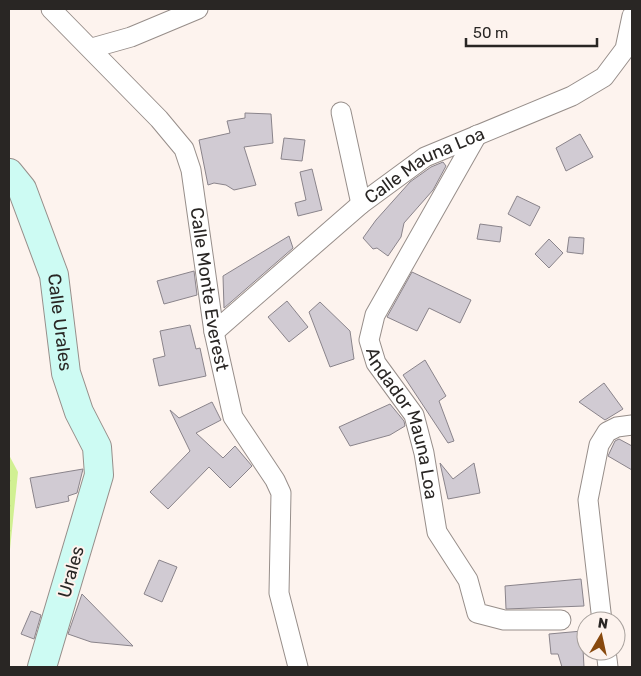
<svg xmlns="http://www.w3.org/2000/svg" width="641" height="676" viewBox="0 0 641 676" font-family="Rubik,sans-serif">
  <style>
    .park { fill: url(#park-tufts) }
    .building { fill: #d1cbd3; stroke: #8a848b }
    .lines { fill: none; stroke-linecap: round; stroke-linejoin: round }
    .street-casing { stroke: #978e8a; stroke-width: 21 }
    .secondary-casing { stroke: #978e8a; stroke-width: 30 }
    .street { stroke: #fff; stroke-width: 19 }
    .secondary { stroke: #cdfbf3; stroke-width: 28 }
    .labels { text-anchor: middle; stroke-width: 4; stroke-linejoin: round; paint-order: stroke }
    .street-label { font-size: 18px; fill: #292624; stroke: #fdf3ee }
  </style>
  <defs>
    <pattern id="park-tufts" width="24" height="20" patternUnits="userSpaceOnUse" patternTransform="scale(1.25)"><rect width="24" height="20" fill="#d1f092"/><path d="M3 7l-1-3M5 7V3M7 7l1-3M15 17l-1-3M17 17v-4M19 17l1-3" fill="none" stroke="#b3ce7e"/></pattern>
  </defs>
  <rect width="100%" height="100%" fill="#fdf3ee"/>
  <polygon class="park" points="9,455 18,472 9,559"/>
  <g class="building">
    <polygon points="245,113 271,114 273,143 244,147 256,185 234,190 226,185 214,183 208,185 199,140 230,133 227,121 245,118"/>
    <polygon points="580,134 593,157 566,171 556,148"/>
    <polygon points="284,138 305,140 302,161 281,159"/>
    <polygon points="443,162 446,166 433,190 404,223 401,237 388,256 377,248 373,249 363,238 376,220 410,182 431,167"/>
    <polygon points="312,169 322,210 298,216 295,203 306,200 300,172"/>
    <polygon points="517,196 540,207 530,226 508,214"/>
    <polygon points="480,224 502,227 500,242 477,239"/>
    <polygon points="289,236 293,248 224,308 223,276"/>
    <polygon points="569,237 584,238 583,254 567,252"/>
    <polygon points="549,239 563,253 549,268 535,254"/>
    <polygon points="194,271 197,295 164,304 157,281"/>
    <polygon points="412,272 471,300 460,323 429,308 417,331 387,317"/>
    <polygon points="287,301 308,327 289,342 268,317"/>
    <polygon points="320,302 350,331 354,359 330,367 309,312"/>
    <polygon points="190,325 196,349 200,348 206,376 159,386 153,359 165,356 160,331"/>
    <polygon points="425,360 446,396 439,401 454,441 448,443 403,375"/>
    <polygon points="604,383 623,409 605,420 579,402"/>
    <polygon points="212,402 221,420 196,433 223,458 235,446 252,466 230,488 209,467 168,509 150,492 190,451 170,410 179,418"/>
    <polygon points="390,404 404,421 405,426 390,435 350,446 339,427"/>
    <polygon points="619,439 632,446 632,470 608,456 615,441"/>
    <polygon points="440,463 453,479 474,463 480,493 448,499"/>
    <polygon points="83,469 77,493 68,496 69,501 36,508 30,478"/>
    <polygon points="159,560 177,567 162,602 144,594"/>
    <polygon points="581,579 584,606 506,609 505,586"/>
    <polygon points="82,594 133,646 91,642 68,634"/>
    <polygon points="31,611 41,615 34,639 21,634"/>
    <polygon points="582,631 584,667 562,667 558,654 551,654 549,634"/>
  </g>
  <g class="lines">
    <g class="street-casing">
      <g id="street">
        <path id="s1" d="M51 9 159 119 184 149 191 170 214 332 233 417 275 480 281 493 279 593 298 667"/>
        <polyline points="92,48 131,37 198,9"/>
        <polyline points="341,112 361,204"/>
        <path id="s2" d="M477 135 375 315 369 340 376 363 414 415 424 453 437 532 468 580 477 613 504 620H561"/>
        <path id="s3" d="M214 332 361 204 425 157 572 96 604 77 625 49 632 16"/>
        <polyline points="602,621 588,500 599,445 607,432 617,427 632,425"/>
        <polyline points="606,651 608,667"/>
      </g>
    </g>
    <g class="secondary-casing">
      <g id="secondary">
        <path id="s4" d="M9 173 22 189 54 275 66 373 79 412 97 447 99 475 42 667"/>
      </g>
    </g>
    <use href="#street" class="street"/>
    <use href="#secondary" class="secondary"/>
  </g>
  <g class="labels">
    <g class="street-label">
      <text dy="6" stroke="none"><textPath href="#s3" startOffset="270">Calle Mauna Loa</textPath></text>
      <text dy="6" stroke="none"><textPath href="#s1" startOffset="336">Calle Monte Everest</textPath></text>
      <text dy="6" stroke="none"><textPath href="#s4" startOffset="160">Calle Urales</textPath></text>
      <text dy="6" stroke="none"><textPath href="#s2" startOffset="324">Andador Mauna Loa</textPath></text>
      <text transform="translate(71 572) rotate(-74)" y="6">Urales</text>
    </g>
  </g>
  <rect width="641" height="676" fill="none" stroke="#292624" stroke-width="20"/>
  <g transform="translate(601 636) rotate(9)"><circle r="24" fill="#fdf3ee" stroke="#a8a19d"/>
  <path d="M0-4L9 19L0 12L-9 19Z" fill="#88490e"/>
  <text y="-8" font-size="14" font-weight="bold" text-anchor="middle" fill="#292624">N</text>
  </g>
  <path d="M466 38v8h131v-8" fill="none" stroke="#292624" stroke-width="2.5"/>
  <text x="473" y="38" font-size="15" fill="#292624" stroke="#fdf3ee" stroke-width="4" paint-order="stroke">50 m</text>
</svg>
